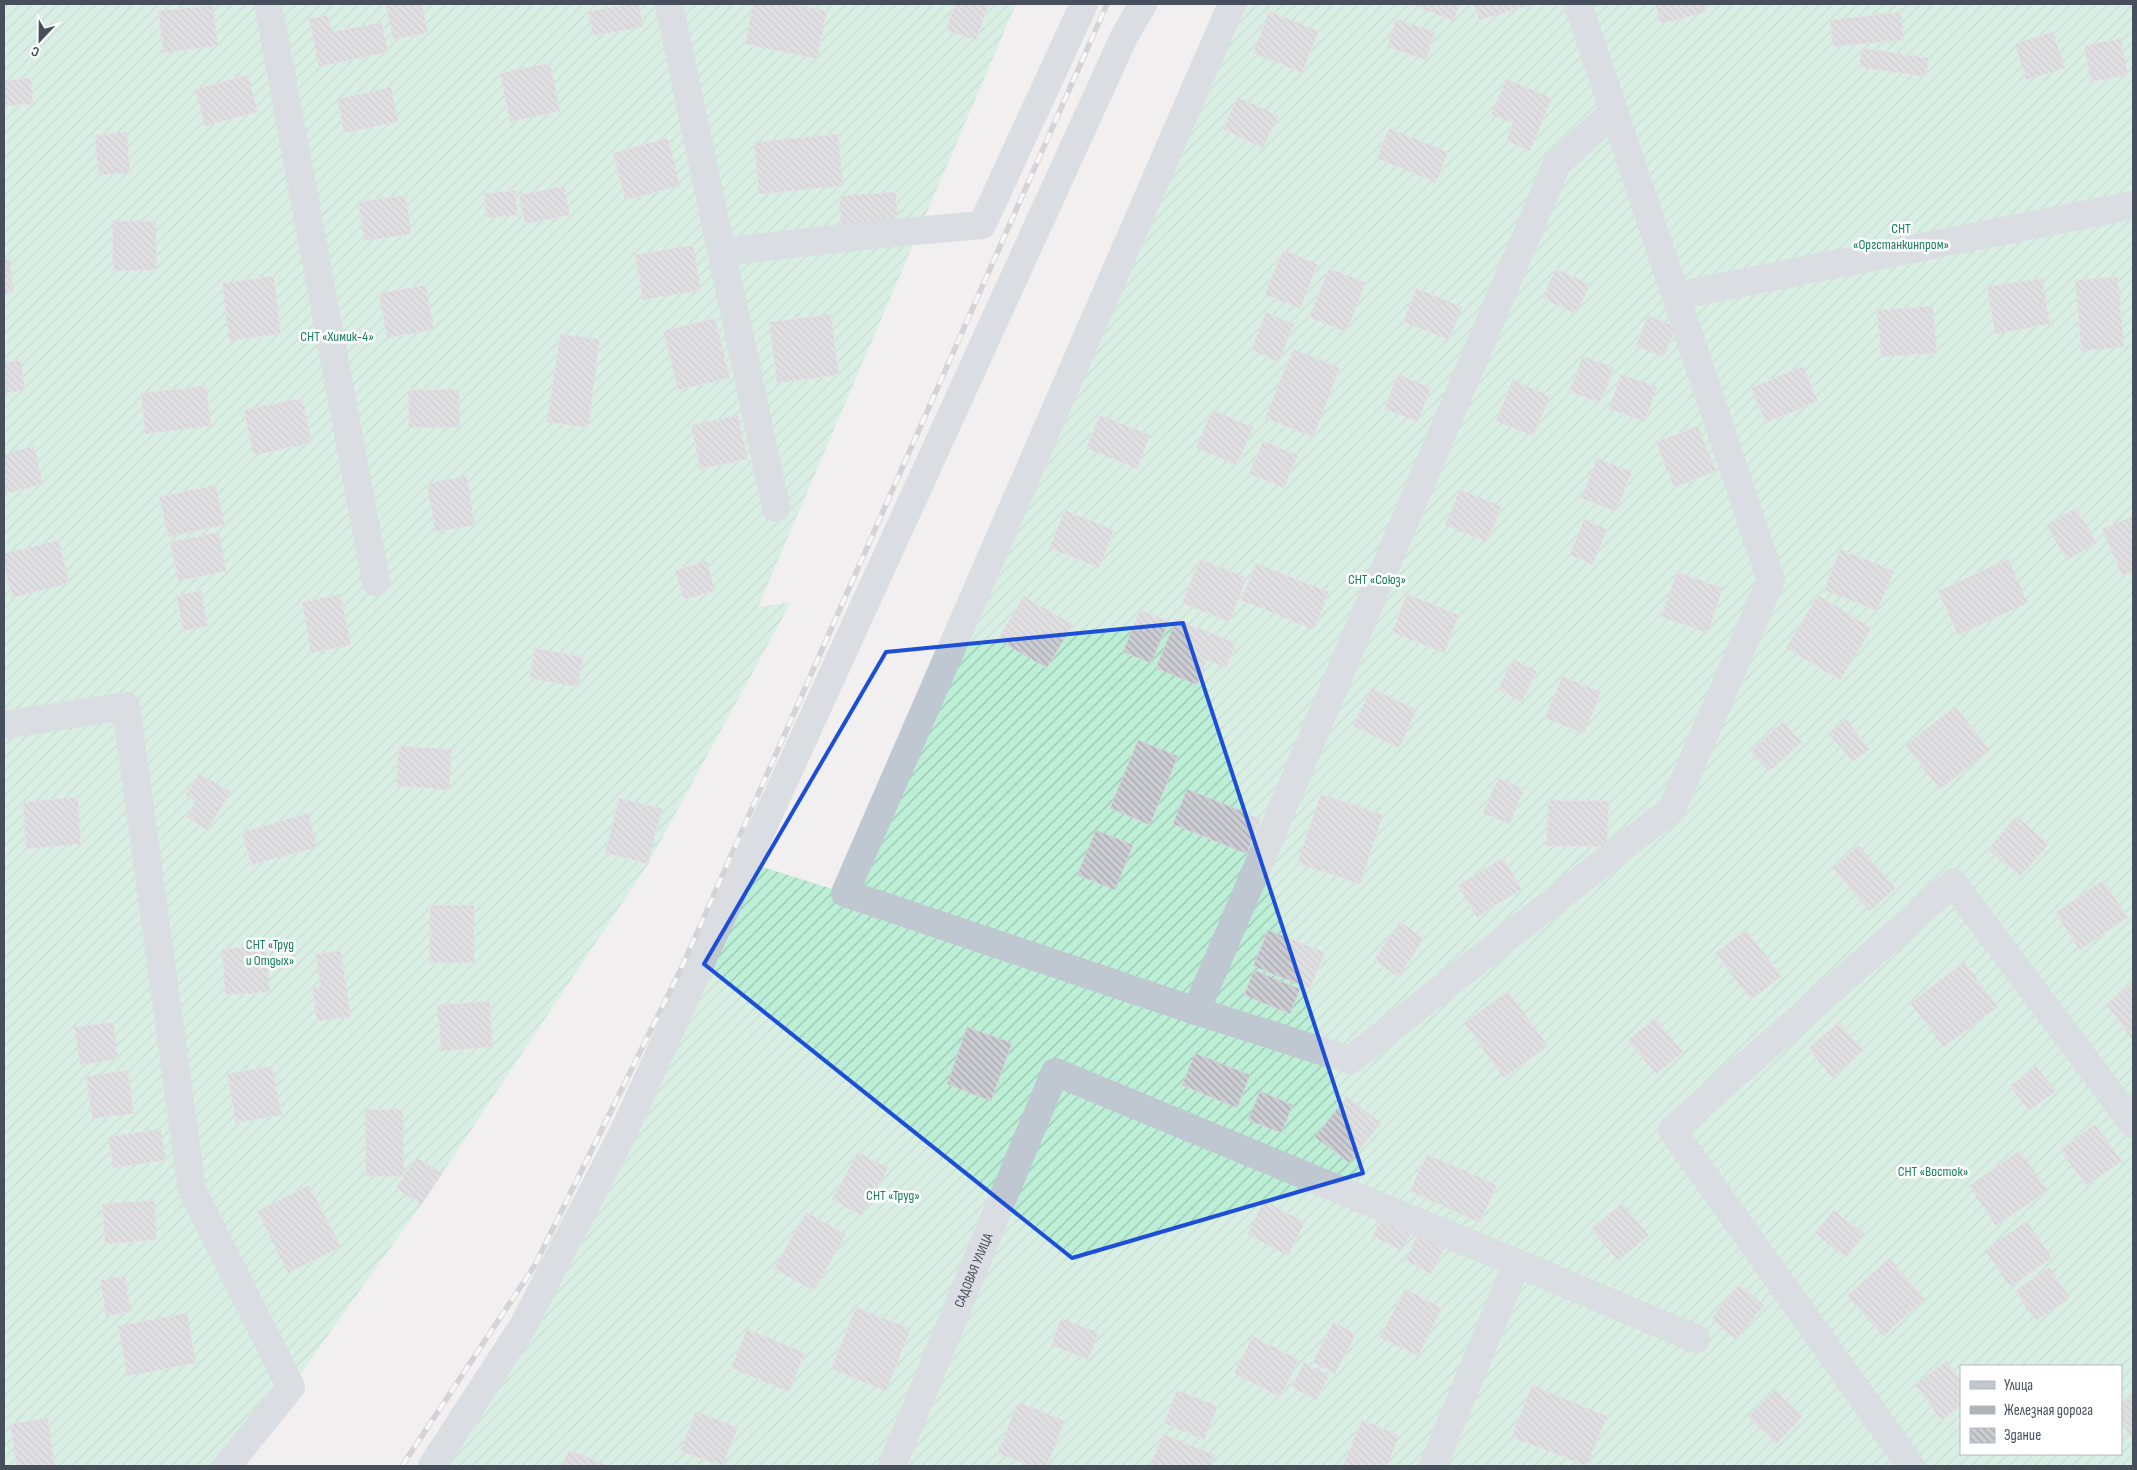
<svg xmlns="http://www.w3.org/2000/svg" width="2137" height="1470" viewBox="0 0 2137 1470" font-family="'Sofia Sans Condensed',sans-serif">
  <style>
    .garden { fill: url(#garden-furrows); fill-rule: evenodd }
    .building { fill: url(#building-back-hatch); stroke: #d3d4da }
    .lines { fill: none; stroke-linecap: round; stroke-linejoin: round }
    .minor { stroke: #bfc7d1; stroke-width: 28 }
    .rail-casing { stroke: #b1b3b9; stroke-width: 5.5 }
    .rail { stroke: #fff; stroke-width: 4; stroke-dasharray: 11; stroke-linecap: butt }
    .marked { fill: none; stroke: #1d4ed8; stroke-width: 4; stroke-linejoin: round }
    .labels { text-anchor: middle; stroke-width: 5; stroke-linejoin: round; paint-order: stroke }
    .park-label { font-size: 14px; fill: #167f59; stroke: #fff }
    .street-label { font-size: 14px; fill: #474f5c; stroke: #fff }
  </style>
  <defs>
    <pattern id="garden-furrows" width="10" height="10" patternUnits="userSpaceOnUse" patternTransform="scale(1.25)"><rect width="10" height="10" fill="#bdefd7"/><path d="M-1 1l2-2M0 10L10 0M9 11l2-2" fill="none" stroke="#9bc4b2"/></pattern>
    <pattern id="building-back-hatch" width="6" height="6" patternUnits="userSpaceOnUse" patternTransform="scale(1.25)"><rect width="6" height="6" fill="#cbcdd3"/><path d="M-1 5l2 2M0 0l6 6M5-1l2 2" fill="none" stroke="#a7a9ae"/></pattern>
  </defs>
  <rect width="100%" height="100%" fill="#f1efef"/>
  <g class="garden">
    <polygon points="4,4 1016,4 758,607 791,602 648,864 421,1205 291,1387 227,1466 4,1466"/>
    <path d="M1232 4H2133V1466H432L523 1326 747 862 845 893ZM1961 1366H2121V1454H1961Z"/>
  </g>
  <g class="building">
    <polygon points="397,4 422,4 428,33 393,40 386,6"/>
    <polygon points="630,4 639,4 643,27 593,36 588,11"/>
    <polygon points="753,4 791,4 827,11 817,59 745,44"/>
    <polygon points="955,4 989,4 976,41 946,30"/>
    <polygon points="1413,4 1460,4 1453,21 1412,5"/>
    <polygon points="1474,4 1535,4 1479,20"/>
    <polygon points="1655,4 1704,4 1706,12 1660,24"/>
    <polygon points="213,5 218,46 163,53 158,11"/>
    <polygon points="1269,11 1319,31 1302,73 1253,53"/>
    <polygon points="1901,12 1904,40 1833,47 1830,20"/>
    <polygon points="328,15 332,32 382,22 388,52 319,67 309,19"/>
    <polygon points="1396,19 1435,32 1426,60 1387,47"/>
    <polygon points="2053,32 2065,68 2026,80 2015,44"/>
    <polygon points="2121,38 2128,75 2091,82 2084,46"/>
    <polygon points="1862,48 1929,58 1926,77 1859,67"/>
    <polygon points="550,63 560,111 510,122 500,73"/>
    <polygon points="248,75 258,112 205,126 195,89"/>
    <polygon points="31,78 33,104 4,106 4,80"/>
    <polygon points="1506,79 1552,98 1530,151 1506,141 1513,123 1491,115"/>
    <polygon points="391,87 398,122 344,133 337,99"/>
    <polygon points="1238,97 1279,116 1263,148 1223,129"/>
    <polygon points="1389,128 1448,152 1436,183 1377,158"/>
    <polygon points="127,132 130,173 98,175 95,135"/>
    <polygon points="838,134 843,186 759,194 754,142"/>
    <polygon points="668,138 680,186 625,200 613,153"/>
    <polygon points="564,186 570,215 525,224 519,195"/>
    <polygon points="515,190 518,215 487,218 484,194"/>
    <polygon points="896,192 898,222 841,227 839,196"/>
    <polygon points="406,195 411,234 364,241 358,202"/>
    <polygon points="112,221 156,221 157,270 113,271"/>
    <polygon points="693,245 701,290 643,300 635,255"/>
    <polygon points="1283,250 1318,264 1300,309 1265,294"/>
    <polygon points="10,258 13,293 4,293 4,259"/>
    <polygon points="1329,268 1366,283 1346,332 1309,317"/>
    <polygon points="1556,268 1590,285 1576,314 1542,298"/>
    <polygon points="274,276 281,334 229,341 222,283"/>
    <polygon points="2118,277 2124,347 2081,351 2075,280"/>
    <polygon points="2042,278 2050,324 1995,334 1987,287"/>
    <polygon points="426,285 434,330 387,338 379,293"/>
    <polygon points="1416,288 1462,307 1449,340 1403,322"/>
    <polygon points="1933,306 1937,353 1881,357 1877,310"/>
    <polygon points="1266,312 1294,324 1279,362 1251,350"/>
    <polygon points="831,314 839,375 777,383 769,322"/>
    <polygon points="1648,315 1676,327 1664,357 1636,346"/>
    <polygon points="715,318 730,378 678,390 663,331"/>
    <polygon points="560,334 600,339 588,428 547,422"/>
    <polygon points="1293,349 1340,368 1313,437 1265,418"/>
    <polygon points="1583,356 1614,368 1600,403 1569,391"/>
    <polygon points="21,360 25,390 4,393 4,362"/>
    <polygon points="1803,366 1818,401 1766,423 1751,388"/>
    <polygon points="1398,374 1431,388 1418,422 1384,409"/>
    <polygon points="1621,374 1657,387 1645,422 1609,409"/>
    <polygon points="1512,380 1550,396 1533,436 1496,421"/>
    <polygon points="206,386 211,426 145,434 141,393"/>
    <polygon points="459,389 460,427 409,428 408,390"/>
    <polygon points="302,398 312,443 253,455 244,410"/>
    <polygon points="1212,410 1253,427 1237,465 1196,448"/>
    <polygon points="738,415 748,459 700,469 691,425"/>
    <polygon points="1100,415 1150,435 1137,469 1086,448"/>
    <polygon points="1698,426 1716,471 1674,488 1656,442"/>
    <polygon points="1263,441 1298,455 1284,488 1249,474"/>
    <polygon points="34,446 43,484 4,494 4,454"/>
    <polygon points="1597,458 1632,472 1616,512 1581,498"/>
    <polygon points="467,476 475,525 435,532 427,483"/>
    <polygon points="216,485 225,525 168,537 159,497"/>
    <polygon points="1460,489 1502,506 1487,542 1445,525"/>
    <polygon points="2076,508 2097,543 2067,560 2046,525"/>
    <polygon points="1065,510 1114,530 1099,568 1049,548"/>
    <polygon points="2133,516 2133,572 2122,576 2102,529"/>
    <polygon points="1584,519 1607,529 1593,565 1570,555"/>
    <polygon points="219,532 226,571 178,581 170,542"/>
    <polygon points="59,540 69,583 12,598 4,565 4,554"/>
    <polygon points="1840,549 1894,571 1877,611 1824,590"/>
    <polygon points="1200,559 1247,578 1229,622 1182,603"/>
    <polygon points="2008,559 2028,603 1958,635 1938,591"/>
    <polygon points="707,561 715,591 684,600 675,570"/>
    <polygon points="1256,563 1329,592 1314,630 1241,600"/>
    <polygon points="1677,572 1723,588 1708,633 1661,617"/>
    <polygon points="201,590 208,626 183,631 176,596"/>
    <polygon points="341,594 351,645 311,653 302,602"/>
    <polygon points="1407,594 1459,615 1444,653 1392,632"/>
    <polygon points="1818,595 1872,628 1840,680 1786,648"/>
    <polygon points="1023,596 1073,624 1047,668 998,640"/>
    <polygon points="1140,610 1169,621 1151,663 1123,652"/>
    <polygon points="1176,619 1236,643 1226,668 1207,660 1197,685 1156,668"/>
    <polygon points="535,648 583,657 578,687 529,678"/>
    <polygon points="1513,659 1537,671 1522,702 1498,689"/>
    <polygon points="1562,676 1601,692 1584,734 1545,718"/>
    <polygon points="1371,688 1417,710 1399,748 1353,726"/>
    <polygon points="1955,706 1990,750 1940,789 1905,746"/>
    <polygon points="1846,719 1870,749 1853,762 1828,733"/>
    <polygon points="1783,721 1802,742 1769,772 1750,751"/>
    <polygon points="1138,740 1178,756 1150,825 1110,808"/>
    <polygon points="399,746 452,749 449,790 396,786"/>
    <polygon points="199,773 231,792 207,830 186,817 195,801 186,795"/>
    <polygon points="1498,778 1524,789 1510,824 1483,813"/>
    <polygon points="1187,789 1261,819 1247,854 1173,824"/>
    <polygon points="1321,794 1383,815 1360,884 1297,863"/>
    <polygon points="78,797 81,844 26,849 23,802"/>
    <polygon points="619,798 662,809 648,864 605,853"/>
    <polygon points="1548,800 1609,801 1607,847 1546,846"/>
    <polygon points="308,813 317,847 251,865 242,832"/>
    <polygon points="2016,816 2049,844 2020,877 1988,849"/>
    <polygon points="1096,830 1133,845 1115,890 1077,875"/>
    <polygon points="1858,845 1896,888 1870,911 1832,868"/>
    <polygon points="1503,858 1522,889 1477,917 1458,885"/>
    <polygon points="2103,880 2128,917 2080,950 2055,913"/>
    <rect x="430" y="905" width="44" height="58"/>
    <polygon points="1400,921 1424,939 1398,977 1374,960"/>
    <polygon points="1268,930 1325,952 1310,989 1253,966"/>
    <polygon points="1746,930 1782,976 1751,1000 1715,953"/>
    <polygon points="266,945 270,992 225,995 222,949"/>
    <polygon points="341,951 351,1017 317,1021 312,988 321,987 316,954"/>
    <polygon points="1964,962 1998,1007 1944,1047 1910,1003"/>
    <polygon points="1254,970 1300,989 1290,1014 1244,995"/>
    <polygon points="2133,983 2133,1041 2106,1004"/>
    <polygon points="1508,991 1548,1046 1504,1078 1464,1023"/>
    <polygon points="490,1001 493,1047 441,1051 437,1005"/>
    <polygon points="1655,1018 1683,1052 1656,1074 1628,1040"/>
    <polygon points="113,1022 118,1059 80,1065 74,1027"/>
    <polygon points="1838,1022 1864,1050 1833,1078 1808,1049"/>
    <polygon points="967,1027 1012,1043 991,1101 947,1084"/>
    <polygon points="1195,1053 1250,1075 1237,1108 1182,1085"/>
    <polygon points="272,1066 282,1115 236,1123 227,1074"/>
    <polygon points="2036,1066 2056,1091 2029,1111 2010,1086"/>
    <polygon points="128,1070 134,1113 92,1119 86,1076"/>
    <polygon points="1260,1091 1293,1105 1281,1133 1248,1120"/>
    <polygon points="1347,1096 1381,1123 1349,1163 1315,1137"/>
    <polygon points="403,1109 404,1176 366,1176 365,1110"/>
    <polygon points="2095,1124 2122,1161 2086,1186 2060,1150"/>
    <polygon points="161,1129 166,1160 113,1168 108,1137"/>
    <polygon points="2020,1150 2048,1191 1996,1226 1969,1186"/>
    <polygon points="858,1152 888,1168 862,1216 832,1200"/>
    <polygon points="1427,1154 1497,1185 1480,1223 1410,1191"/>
    <polygon points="417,1157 442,1174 421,1205 396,1188"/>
    <polygon points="309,1185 341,1247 288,1273 257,1211"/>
    <polygon points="154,1200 157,1240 105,1244 102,1204"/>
    <polygon points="1264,1201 1305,1222 1288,1256 1247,1234"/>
    <polygon points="1622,1203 1649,1235 1618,1261 1591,1229"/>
    <polygon points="1834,1210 1865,1234 1846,1258 1815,1233"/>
    <polygon points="806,1212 846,1234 814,1291 774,1269"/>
    <polygon points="1385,1212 1414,1227 1402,1251 1372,1236"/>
    <polygon points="2027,1221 2052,1258 2010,1287 1985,1250"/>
    <polygon points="1418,1235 1445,1248 1431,1274 1405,1260"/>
    <polygon points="1889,1258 1925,1299 1883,1336 1847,1296"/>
    <polygon points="2049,1267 2070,1298 2036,1321 2015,1291"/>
    <polygon points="125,1276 131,1312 106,1316 100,1280"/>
    <polygon points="1739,1284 1764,1305 1736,1340 1711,1319"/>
    <polygon points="1405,1289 1442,1308 1418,1356 1380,1337"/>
    <polygon points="856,1307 911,1329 886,1391 831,1369"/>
    <polygon points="187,1313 196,1363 127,1376 118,1326"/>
    <polygon points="1061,1318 1099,1333 1088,1360 1051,1345"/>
    <polygon points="1333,1322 1356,1334 1335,1374 1313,1362"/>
    <polygon points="747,1329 805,1353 789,1392 731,1368"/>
    <polygon points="1253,1336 1299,1360 1280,1397 1234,1373"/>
    <polygon points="1947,1361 1961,1381 1961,1406 1941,1420 1915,1384"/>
    <polygon points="1304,1362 1329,1375 1317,1400 1292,1387"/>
    <polygon points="1532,1385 1607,1416 1587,1466 1511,1437"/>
    <polygon points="1775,1389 1803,1416 1776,1444 1748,1417"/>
    <polygon points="1177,1390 1218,1406 1204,1440 1164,1423"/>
    <polygon points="2133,1394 2133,1440 2121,1423 2121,1404"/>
    <polygon points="1018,1402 1065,1421 1047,1466 1031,1466 997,1453"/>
    <polygon points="696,1411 738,1428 722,1466 680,1451"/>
    <polygon points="48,1418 55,1465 17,1466 10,1424"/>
    <polygon points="1362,1420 1399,1435 1387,1466 1343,1466"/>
    <polygon points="1163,1434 1215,1455 1210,1466 1150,1466"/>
    <polygon points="569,1450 609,1466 562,1466"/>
  </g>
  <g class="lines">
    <g class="minor">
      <polyline points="268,4 376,582"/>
      <polyline points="669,4 776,508"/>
      <polyline points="1232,4 845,893 1196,1011 1350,1060 1672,809 1771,580 1578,4"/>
      <polyline points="722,252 880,234 982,225 1084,4"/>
      <polyline points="1676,296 2133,205"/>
      <polyline points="4,725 126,706 192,1190 291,1387 227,1466"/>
      <polyline points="1196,1011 1557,164 1614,111"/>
      <polyline points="432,1466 523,1326 624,1131 1124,37 1143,4"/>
      <path id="s1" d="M892 1466 1055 1072 1517 1263"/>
      <polyline points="1433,1466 1517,1263 1696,1339"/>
      <polyline points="1911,1466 1672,1130 1953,883 2133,1124"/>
    </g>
    <g class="rail-casing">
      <polyline id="rail" points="402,1466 535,1265 681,969 1107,4"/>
    </g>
    <use href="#rail" class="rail"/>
  </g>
  <path d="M0 0H2137V1470H0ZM1183 623 1363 1173 1072 1258 704 964 886 652Z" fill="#f1efef" fill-opacity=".55" fill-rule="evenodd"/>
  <path class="marked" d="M1183 623 1363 1173 1072 1258 704 964 886 652Z"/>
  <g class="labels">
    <g class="park-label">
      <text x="1901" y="233">СНТ<tspan x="1901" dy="16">«Оргстанкинпром»</tspan></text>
      <text x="337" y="341">СНТ «Химик-4»</text>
      <text x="1377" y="584">СНТ «Союз»</text>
      <text x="270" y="949">СНТ «Труд<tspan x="270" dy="16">и Отдых»</tspan></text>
      <text x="1933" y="1176">СНТ «Восток»</text>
      <text x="893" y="1200">СНТ «Труд»</text>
    </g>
    <g class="street-label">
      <text dy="5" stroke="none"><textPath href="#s1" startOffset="212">САДОВАЯ УЛИЦА</textPath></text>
    </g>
  </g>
  <rect width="2137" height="1470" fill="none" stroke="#474f5c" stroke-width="10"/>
  <rect x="1960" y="1365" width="162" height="90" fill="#ffffff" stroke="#b5b9be"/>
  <rect x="1970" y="1381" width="25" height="8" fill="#bfc7d1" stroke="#b5b9be"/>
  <text x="2004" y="1390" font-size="15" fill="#474f5c">Улица</text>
  <rect x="1970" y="1406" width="25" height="8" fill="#b1b3b9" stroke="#b5b9be"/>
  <text x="2004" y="1415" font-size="15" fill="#474f5c">Железная дорога</text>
  <rect x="1970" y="1428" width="25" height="15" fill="url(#building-back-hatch)" stroke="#b5b9be"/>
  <text x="2004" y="1440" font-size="15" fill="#474f5c">Здание</text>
  <g transform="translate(40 40) rotate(202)" stroke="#ffffff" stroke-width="4" paint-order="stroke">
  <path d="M0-4L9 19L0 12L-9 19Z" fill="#474f5c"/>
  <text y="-8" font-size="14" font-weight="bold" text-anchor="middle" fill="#474f5c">С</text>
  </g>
</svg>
